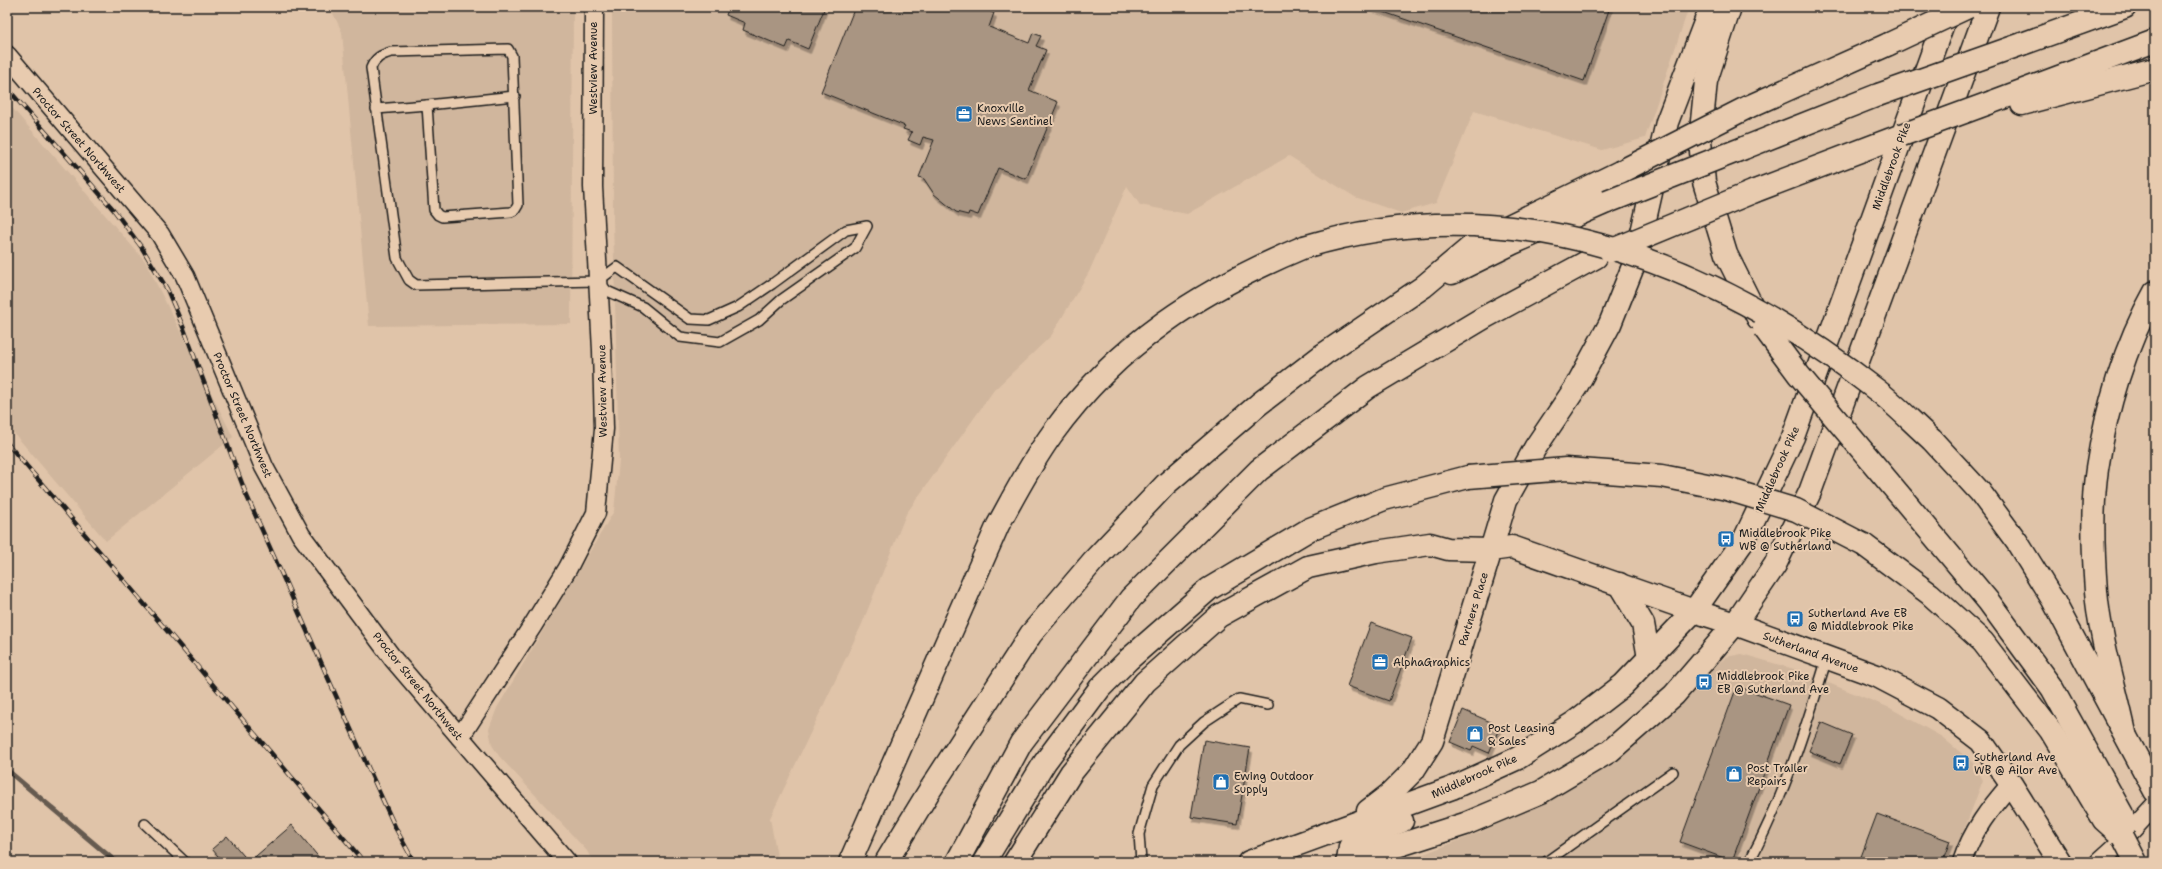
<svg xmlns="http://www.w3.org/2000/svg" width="2162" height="869" viewBox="0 0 2162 869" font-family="'Shantell Sans',sans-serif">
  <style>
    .built { fill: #d0b69d }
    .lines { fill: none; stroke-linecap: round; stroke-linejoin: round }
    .stream { stroke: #655a50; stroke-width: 5 }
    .building { fill: #a99582; stroke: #1c1c1c; filter: url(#shadow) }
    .lane-casing { stroke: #1c1c1c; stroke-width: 12 }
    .street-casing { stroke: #1c1c1c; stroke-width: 21 }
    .secondary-casing { stroke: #1c1c1c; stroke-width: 25 }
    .highway-casing { stroke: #1c1c1c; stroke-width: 25 }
    .lane { stroke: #e8cbaf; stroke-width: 9 }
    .street { stroke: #e8cbaf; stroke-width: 18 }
    .secondary { stroke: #e8cbaf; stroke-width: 22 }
    .highway { stroke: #e8cbaf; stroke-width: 22 }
    .rail-casing { stroke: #1c1c1c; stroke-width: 4.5 }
    .rail { stroke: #e8cbaf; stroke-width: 3; stroke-dasharray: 9; stroke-linecap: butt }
    .highway-bridge-casing { stroke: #1c1c1c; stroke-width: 25; stroke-linecap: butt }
    .highway-bridge { stroke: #e8cbaf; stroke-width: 22 }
    .labels { text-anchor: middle; stroke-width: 4; stroke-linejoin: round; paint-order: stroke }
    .street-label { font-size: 11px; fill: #1c1c1c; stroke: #e8cbaf }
    .poi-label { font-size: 11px; fill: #1c1c1c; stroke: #e8cbaf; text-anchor: start }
  </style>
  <defs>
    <filter id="shadow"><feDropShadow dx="2.5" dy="4.5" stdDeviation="0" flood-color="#0004"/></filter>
  </defs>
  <rect width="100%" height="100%" fill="#e0c4a9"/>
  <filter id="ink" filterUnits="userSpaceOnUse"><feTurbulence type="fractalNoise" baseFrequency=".025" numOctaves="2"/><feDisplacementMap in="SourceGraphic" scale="8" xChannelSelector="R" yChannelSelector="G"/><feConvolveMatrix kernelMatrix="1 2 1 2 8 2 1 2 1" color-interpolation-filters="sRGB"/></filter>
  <g filter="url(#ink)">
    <g class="built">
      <polygon points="330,7 573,7 571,324 369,326 342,32"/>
      <polygon points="612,7 1689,7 1645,138 1602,150 1474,111 1436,203 1401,213 1355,197 1289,156 1187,214 1140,205 1127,186 1089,272 1051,336 994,390 906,514 862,624 770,818 778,862 593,862 587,851 499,756 492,745 489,729 497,708 614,511 619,461 613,219"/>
      <polygon points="7,102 145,261 233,437 106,541 7,425"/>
      <polygon points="1742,654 1794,669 1890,708 1942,737 1973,763 1983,780 1952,862 1403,862 1481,832 1558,795 1624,750 1726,657"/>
    </g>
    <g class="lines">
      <polyline class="stream" points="7,770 116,862"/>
    </g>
    <g class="building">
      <polygon points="729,7 825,7 808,49 789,41 786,48 743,30 745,23 726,15"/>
      <polygon points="855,7 988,7 986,10 994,13 989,27 1029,43 1033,33 1041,36 1036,46 1046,50 1029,90 1058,102 1026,179 998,168 978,215 969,212 968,215 956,212 934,194 924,179 919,177 934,140 923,137 920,145 908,140 912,132 903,129 905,126 821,92"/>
      <polygon points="1369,7 1610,7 1584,81"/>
      <polygon points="1371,623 1412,638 1389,701 1347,686"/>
      <polygon points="1737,686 1789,705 1732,861 1680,842"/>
      <polygon points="1463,710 1500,726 1489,753 1473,746 1471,751 1450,742"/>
      <polygon points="1821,722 1852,735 1840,764 1809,751"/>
      <polygon points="1204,740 1250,748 1237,824 1191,817"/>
      <polygon points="1877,814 1950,841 1942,862 1859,862"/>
      <polygon points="292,825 321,860 319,862 223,862 212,849 227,836 249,862"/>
    </g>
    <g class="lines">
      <g class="lane-casing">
        <g id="lane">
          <polyline points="427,105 515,96"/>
          <path d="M376 109 427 105 434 210 438 215 442 217 511 212 515 210 518 205 512 56 508 49 391 52C381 55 375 58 371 68L397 258 409 280 416 285 598 281 617 267 690 319 709 320 738 307 772 284 846 230 867 226 855 248 781 300 759 320 720 342 680 337 643 307 607 291 601 284"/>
          <polyline points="145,824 185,862"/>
          <polyline points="1141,862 1139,834 1153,785 1179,745 1204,722 1239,699 1268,705"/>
          <polyline points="1546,862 1673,772"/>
          <path d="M1749 862C1784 798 1806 727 1827 658"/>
        </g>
      </g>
      <g class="street-casing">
        <g id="street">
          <polyline points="7,55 160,234 185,276 264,467 301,535 394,660 567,862"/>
          <polyline points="460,737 533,625 568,568 596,513 604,429 602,350 593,187 594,7"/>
          <path d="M1962 862C1972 831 1990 808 2011 784"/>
          <polyline points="2099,862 2120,843 2155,805"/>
        </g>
      </g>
      <g class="secondary-casing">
        <g id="secondary">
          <polyline points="1619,584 1643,624 1649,658"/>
          <polyline points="1368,811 1390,794 1413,771 1432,741 1491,550 1512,547 1694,611 1735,624 1877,676 1938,708 1981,741 2011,784 2060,862"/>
          <polyline points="1249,862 1452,788 1518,758 1575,722 1623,685 1694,611 1744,540 1793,437 1949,7"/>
          <polyline points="1347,862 1465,824 1541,792 1610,751 1674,695 1735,624 1775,565 1810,492 1988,7"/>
          <polyline points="1348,862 1350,847 1355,840 1402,821"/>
        </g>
      </g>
      <g class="highway-casing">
        <g id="highway">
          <polyline points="1730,7 1706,81 1700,141 1704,182 1726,254 1758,318"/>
          <polyline points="2022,44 2125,7"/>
          <polyline points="1992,102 2155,41"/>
          <polyline points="2022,104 2155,69"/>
          <polyline points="1748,107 1889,44"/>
          <polyline points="1744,148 1878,95"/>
          <polyline points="1755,191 1902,135"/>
          <polyline points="1452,273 1513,243 1607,202"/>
          <polyline points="1932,440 1980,492 2017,542 2053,600 2155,791"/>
          <polyline points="1903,499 1989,602 2052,688 2122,814 2123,837"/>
          <polyline points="1864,545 1930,594 1983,642 2051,731 2104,820 2123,837"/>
          <path d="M2125 733C2115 686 2100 639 2096 591 2093 551 2091 508 2097 469 2106 409 2125 345 2155 292"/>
          <path d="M850 862 998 525C1015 494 1031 463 1052 434 1118 343 1201 290 1304 247"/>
          <polyline points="886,862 928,793 1031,634 1094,560 1166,484 1259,404 1324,354 1423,287 1478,241 1620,172"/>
          <polyline points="957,862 1021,743 1131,598 1259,470 1368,387 1485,317 1596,257"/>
          <polyline points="984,862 1045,762 1100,688 1129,659 1209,589 1310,529 1384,499 1468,477"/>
          <polyline points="1015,862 1071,773 1145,682 1219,616 1308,567 1376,552 1430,544 1448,549 1491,550 1506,500 1535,448 1576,387 1610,324 1636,259 1667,122 1711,7"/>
        </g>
      </g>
      <use href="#lane" class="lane"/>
      <use href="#street" class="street"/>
      <use href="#secondary" class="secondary"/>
      <use href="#highway" class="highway"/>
      <g class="rail-casing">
        <g id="rail">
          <polyline points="7,88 113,209 142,248 167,289 184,329 246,494 366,763 396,829 414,862"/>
          <polyline points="7,443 364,862"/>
        </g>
      </g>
      <use href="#rail" class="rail"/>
      <g class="highway-bridge-casing">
        <g id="highway-bridge">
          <polyline points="1889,44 1968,7"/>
          <polyline points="1878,95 2022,44"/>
          <polyline points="1902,135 1992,102"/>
          <polyline points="1620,172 1748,107"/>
          <polyline points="1607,202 1744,148"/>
          <path d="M1304 247C1513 184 1713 262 1878 391 1897 406 1914 424 1932 440"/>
          <polyline points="1610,251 1755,191"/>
          <polyline points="1764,328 1799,375 1903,499"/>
          <polyline points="1468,477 1566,469 1662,476 1727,489 1796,510 1864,545"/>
          <polyline points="2123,837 2136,862"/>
        </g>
      </g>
      <use href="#highway-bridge" class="highway-bridge"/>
    </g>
  </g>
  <defs>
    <g id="office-square" transform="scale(0.9)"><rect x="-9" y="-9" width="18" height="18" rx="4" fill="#1f6fb2" stroke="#e8cbaf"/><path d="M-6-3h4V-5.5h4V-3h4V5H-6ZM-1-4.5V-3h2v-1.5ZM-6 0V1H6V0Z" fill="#fff"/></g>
    <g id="bus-square" transform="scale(0.9)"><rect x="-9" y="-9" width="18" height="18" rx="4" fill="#1f6fb2" stroke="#e8cbaf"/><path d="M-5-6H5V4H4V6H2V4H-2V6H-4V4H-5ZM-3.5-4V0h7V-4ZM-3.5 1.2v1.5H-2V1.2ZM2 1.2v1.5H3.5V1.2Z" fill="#fff"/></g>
    <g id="shop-square" transform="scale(0.9)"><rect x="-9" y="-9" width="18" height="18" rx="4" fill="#1f6fb2" stroke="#e8cbaf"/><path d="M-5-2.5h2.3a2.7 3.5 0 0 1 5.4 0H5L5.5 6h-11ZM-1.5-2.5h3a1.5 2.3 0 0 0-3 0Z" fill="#fff"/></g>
  </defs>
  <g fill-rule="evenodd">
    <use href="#office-square" x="964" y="114"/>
    <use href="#bus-square" x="1726" y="539"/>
    <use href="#bus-square" x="1795" y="619"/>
    <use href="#office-square" x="1380" y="662"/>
    <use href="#bus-square" x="1704" y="682"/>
    <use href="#shop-square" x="1475" y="734"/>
    <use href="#bus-square" x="1961" y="763"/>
    <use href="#shop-square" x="1734" y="774"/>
    <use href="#shop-square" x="1221" y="782"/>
  </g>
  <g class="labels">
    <g class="street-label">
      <text transform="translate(593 68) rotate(-90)" y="4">Westview Avenue</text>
      <text transform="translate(79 140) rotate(49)" y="4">Proctor Street Northwest</text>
      <text transform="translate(1891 166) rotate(-70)" y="4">Middlebrook Pike</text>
      <text transform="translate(602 391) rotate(-91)" y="4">Westview Avenue</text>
      <text transform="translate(243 415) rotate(67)" y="4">Proctor Street Northwest</text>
      <text transform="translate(1777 469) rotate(-66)" y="4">Middlebrook Pike</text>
      <text transform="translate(1473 609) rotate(-73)" y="4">Partners Place</text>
      <text transform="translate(1811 652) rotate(20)" y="4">Sutherland Avenue</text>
      <text transform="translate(418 686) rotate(51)" y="4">Proctor Street Northwest</text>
      <text transform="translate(1474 776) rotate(-24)" y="4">Middlebrook Pike</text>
    </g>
    <g class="poi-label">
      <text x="977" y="112">Knoxville<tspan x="977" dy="13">News Sentinel</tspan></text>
      <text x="1739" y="537">Middlebrook Pike<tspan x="1739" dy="13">WB @ Sutherland</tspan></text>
      <text x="1808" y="617">Sutherland Ave EB<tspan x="1808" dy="13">@ Middlebrook Pike</tspan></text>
      <text x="1393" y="666">AlphaGraphics</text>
      <text x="1717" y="680">Middlebrook Pike<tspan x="1717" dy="13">EB @ Sutherland Ave</tspan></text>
      <text x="1488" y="732">Post Leasing<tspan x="1488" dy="13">&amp; Sales</tspan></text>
      <text x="1974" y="761">Sutherland Ave<tspan x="1974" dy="13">WB @ Ailor Ave</tspan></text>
      <text x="1747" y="772">Post Trailer<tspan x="1747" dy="13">Repairs</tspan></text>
      <text x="1234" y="780">Ewing Outdoor<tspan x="1234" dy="13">Supply</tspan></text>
    </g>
  </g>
  <rect width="2162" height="869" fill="none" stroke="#e8cbaf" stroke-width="24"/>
  <rect x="12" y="12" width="2138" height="845" fill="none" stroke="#1c1c1c" stroke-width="1.5" filter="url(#ink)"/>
</svg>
